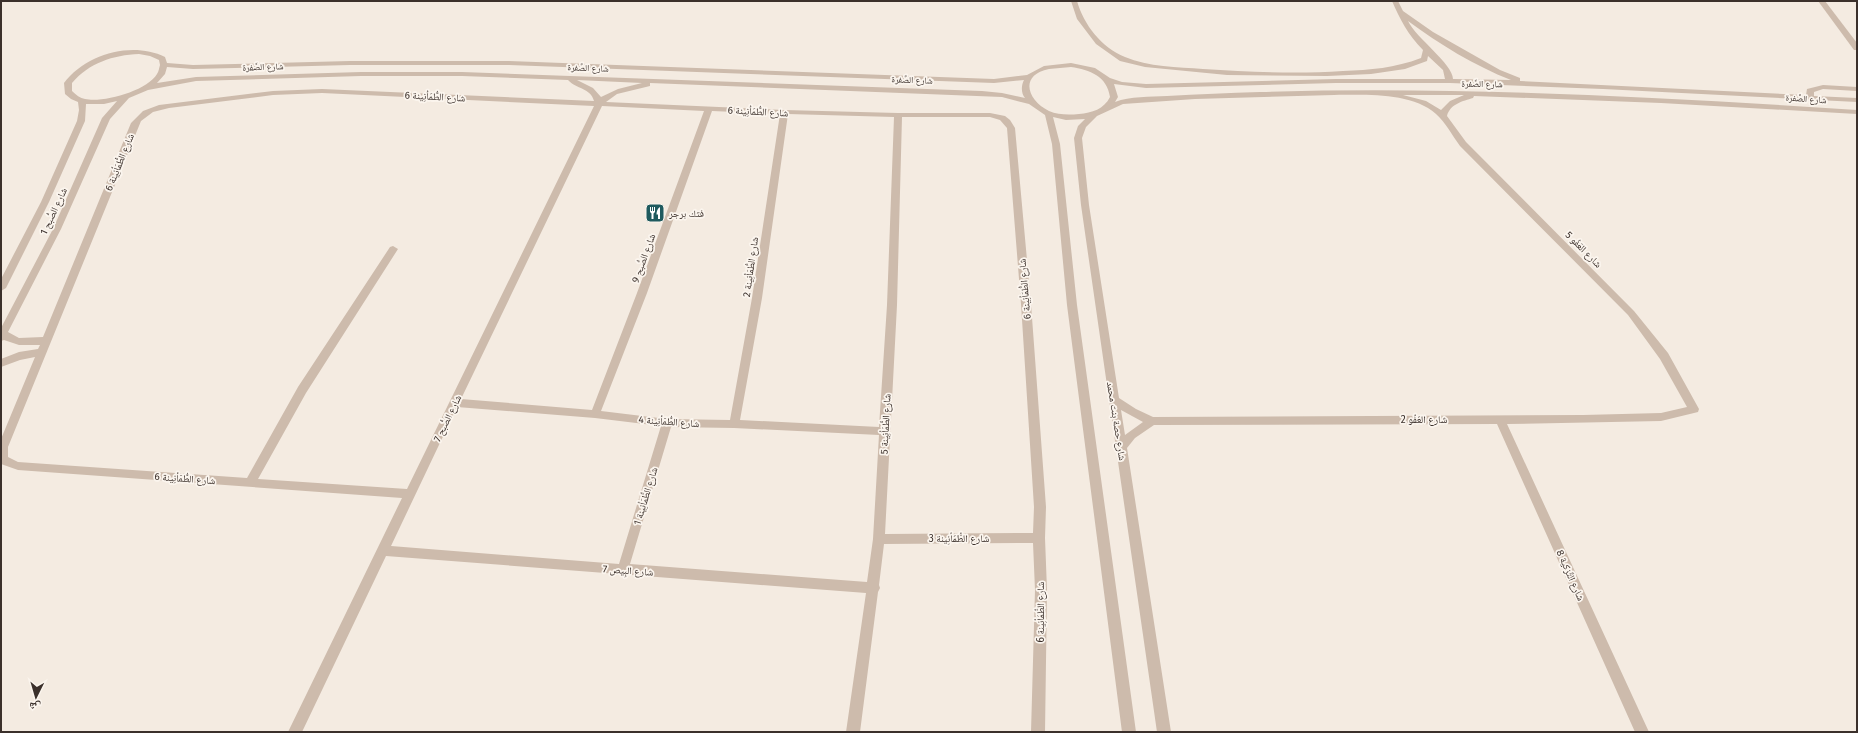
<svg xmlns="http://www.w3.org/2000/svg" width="1858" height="733" viewBox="0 0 1858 733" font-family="'Fira Sans','Noto Naskh Arabic',sans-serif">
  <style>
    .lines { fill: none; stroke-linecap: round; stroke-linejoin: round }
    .minor { fill: #cdbbac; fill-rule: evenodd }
    .labels { text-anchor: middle; stroke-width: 3.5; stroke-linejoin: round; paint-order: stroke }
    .far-street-label { font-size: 9px; fill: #3b302b; stroke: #fbf5ee }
    .street-label { font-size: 10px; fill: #3b302b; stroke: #fbf5ee }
    .poi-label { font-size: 10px; fill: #3b302b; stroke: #fbf5ee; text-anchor: start }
  </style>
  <rect width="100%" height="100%" fill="#f4ebe1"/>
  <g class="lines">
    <g class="minor">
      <path d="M1071 1H1077C1084 25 1101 47 1125 57 1148 67 1178 67 1203 69 1250 72 1297 74 1343 71 1370 70 1395 68 1421 58L1423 50C1408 35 1400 19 1392 1H1398L1403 11 1433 32 1500 70 1520 78V81L1806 95 1807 89 1823 85 1857 87V91L1823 89 1814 92V96L1857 98V102L1603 89 1450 83H1336L1146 88 1114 84 1118 97 1115 102C1130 96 1150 97 1167 96 1198 94 1229 93 1260 92 1459 86 1658 97 1857 110V114L1661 103 1474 96 1473 98C1463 101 1450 104 1447 116L1466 142 1634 311 1668 353 1699 409 1698 412 1694 413 1661 421 1507 424 1649 732H1635L1497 424 1154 425 1135 438 1127 448 1171 732H1157L1081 205 1074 138 1078 126 1085 119 1066 120 1053 117 1060 144 1077 305 1136 732H1122L1067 305 1052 144 1045 115 1029 104 1002 97 650 83V86L617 94 606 102 784 110 898 113H990L1005 116 1010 120 1015 128 1031 304 1046 507 1045 538 1047 590 1045 732H1031L1035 590 1033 543 884 544 879 585 880 588 878 592 860 732H846L866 593 386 556 302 732H288L402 498 18 470 1 464V439L35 357 20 360 1 367V359L19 352 38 349 40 345H19L4 340 1 341V328L53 229 102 118 117 101 104 104H86L85 121 49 202 6 288 1 291V279L41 202 77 121 79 110 78 102 71 99 65 94 64 83C86 54 132 41 165 57L167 63 193 65 350 61H509L994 79 1027 75 1044 66 1071 63 1095 68 1110 78 1122 82 1146 84 1336 79H1445L1443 70 1428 56 1427 61 1405 69 1371 74 1327 76 1227 75 1145 67 1120 61 1096 44 1077 19ZM1408 21C1439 44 1475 66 1511 80L1453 79C1453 64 1416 38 1408 21ZM139 54 150 56 159 60 160 65C159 68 159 71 157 74 147 91 103 103 85 99 80 98 76 95 72 91V83C89 63 113 55 139 54ZM350 65H509L994 83 1024 80C1021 86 1021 93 1025 98L1002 93 982 91 462 72H361L196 77 157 83 165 74 167 67 193 69ZM1071 67C1090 70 1107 76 1110 97 1104 109 1092 113 1079 114 1069 115 1058 115 1049 111 1027 100 1019 75 1049 69 1056 68 1064 68 1071 67ZM361 76H462L568 80C576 89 591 88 594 101L322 89 273 91 159 105 143 111 131 123 43 337 19 338 8 332 61 229 110 119 129 98 148 90 196 81ZM577 80 642 83 618 89 601 97 593 88ZM322 93 594 106 407 489 258 479 306 393 398 249 393 246 390 247 298 387 247 478 18 462 8 457V447L141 121 153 112 169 108 273 95ZM1334 95C1365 95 1411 92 1436 114 1446 123 1452 135 1460 146L1628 315 1660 359 1687 407 1661 413 1583 415 1153 417 1136 409 1119 398 1089 205 1082 138 1086 127 1097 116 1123 104 1195 99ZM1403 95H1464L1450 101 1441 110 1426 101ZM602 106 704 111 637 293 592 410 461 399ZM712 111 780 114 752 298 730 420 667 419 601 411 647 293ZM788 114 894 117 887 305 879 427 740 420 762 298ZM902 117H990L1000 120 1007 128 1021 304 1034 507 1033 533 885 534 897 305ZM457 407 595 418 661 426 619 564 391 546ZM1121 410 1143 422 1125 435ZM671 427 734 428 879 435 873 539 867 582 630 564Z"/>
      <polygon points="1818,1 1825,1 1857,43 1857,50 1854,50"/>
    </g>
  </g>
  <defs>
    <g id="restaurant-square" transform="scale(1)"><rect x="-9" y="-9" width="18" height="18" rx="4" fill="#1f5a5e" stroke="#fbf5ee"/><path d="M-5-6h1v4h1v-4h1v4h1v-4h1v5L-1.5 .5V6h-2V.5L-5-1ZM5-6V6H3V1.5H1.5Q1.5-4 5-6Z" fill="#fff"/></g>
  </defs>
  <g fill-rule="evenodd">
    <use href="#restaurant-square" x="655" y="213"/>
  </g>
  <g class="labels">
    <g class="far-street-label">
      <text transform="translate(263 67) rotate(-2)" y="3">شارع الصَّفرة</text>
      <text transform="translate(588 68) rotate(2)" y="3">شارع الصَّفرة</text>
      <text transform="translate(912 80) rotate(2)" y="3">شارع الصَّفرة</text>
      <text transform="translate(1482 84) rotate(1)" y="3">شارع الصَّفرة</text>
      <text transform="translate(1806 99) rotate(4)" y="3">شارع الصَّفرة</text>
    </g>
    <g class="street-label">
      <text transform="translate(435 96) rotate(3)" y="4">شارع الطُّمَأنِينة 6</text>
      <text transform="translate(758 111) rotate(3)" y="4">شارع الطُّمَأنِينة 6</text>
      <text transform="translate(119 162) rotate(-68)" y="4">شارع الطُّمَأنِينة 6</text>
      <text transform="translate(53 211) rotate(-65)" y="4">شارع الصُّبح 1</text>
      <text transform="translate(1584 249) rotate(45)" y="4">شارع العَفُو 5</text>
      <text transform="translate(643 258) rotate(-70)" y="4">شارع الصُّبح 9</text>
      <text transform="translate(750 267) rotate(-82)" y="4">شارع الطُّمَأنِينة 2</text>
      <text transform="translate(1024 289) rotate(-95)" y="4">شارع الطُّمَأنِينة 6</text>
      <text transform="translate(447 418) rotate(-64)" y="4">شارع الصُّبح 7</text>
      <text x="1424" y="423">شارع العَفُو 2</text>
      <text transform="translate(669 421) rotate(4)" y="4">شارع الطُّمَأنِينة 4</text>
      <text transform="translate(1117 421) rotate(81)" y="4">شارع حصة بنت محمد</text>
      <text transform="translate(885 424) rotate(-87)" y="4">شارع الطُّمَأنِينة 5</text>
      <text transform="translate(185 478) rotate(4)" y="4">شارع الطُّمَأنِينة 6</text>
      <text transform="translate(645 496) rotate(-73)" y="4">شارع الطُّمَأنِينة 1</text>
      <text x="959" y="542">شارع الطُّمَأنِينة 3</text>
      <text transform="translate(628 570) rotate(4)" y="4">شارع البِيص 7</text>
      <text transform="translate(1571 575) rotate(66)" y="4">شارع التَّزكية 8</text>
      <text transform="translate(1040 612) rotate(-90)" y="4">شارع الطُّمَأنِينة 6</text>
    </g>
    <g class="poi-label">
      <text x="669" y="217">فتك برجر</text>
    </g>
  </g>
  <rect width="1858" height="733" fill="none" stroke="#3b302b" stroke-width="4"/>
  <g transform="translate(36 697) rotate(185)" stroke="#fbf5ee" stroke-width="3" paint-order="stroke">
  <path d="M0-3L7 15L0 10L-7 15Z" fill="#3b302b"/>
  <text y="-6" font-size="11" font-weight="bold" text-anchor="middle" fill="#3b302b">ش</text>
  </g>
</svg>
